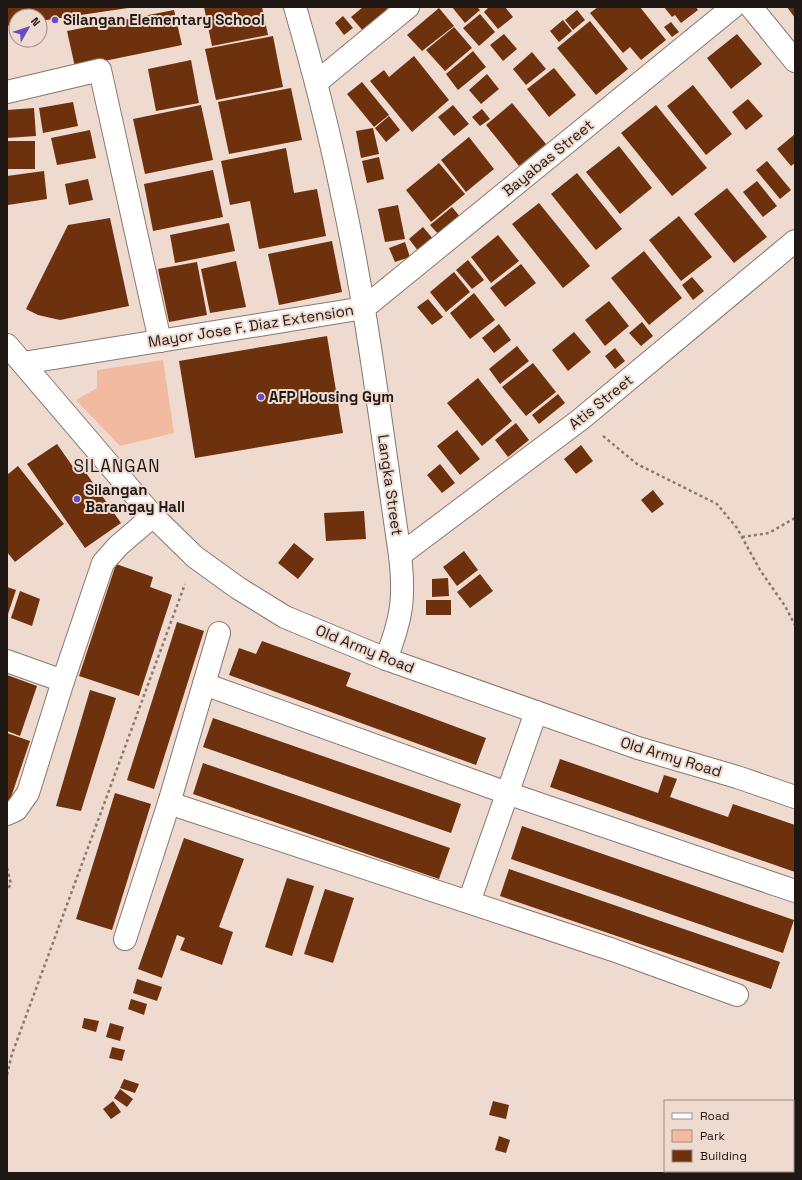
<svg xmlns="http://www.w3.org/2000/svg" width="802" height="1180" viewBox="0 0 802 1180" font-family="'Space Grotesk',sans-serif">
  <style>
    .green { fill: #f2bba1 }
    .building { fill: #6d310d }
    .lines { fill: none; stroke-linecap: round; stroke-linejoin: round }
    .minor-casing { stroke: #8a776d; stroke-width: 24 }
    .path { stroke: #887a73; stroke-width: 2.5; stroke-dasharray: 3 3; stroke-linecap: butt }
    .minor { stroke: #fff; stroke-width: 22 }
    .poi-dot { fill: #654bc4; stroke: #efdad0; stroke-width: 1.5 }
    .labels { text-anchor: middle; stroke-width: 4; stroke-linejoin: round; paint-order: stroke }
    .poi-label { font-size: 15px; font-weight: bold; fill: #1f1714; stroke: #efdad0; text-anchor: start }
    .street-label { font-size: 15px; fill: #1f1714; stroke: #efdad0 }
    .quarter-label { font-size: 17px; letter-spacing: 1px; fill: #1f1714; stroke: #efdad0 }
  </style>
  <rect width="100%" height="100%" fill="#efdad0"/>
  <polygon class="green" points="163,360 174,433 120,446 76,400 97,388 97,370"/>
  <g class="building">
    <polygon points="7,7 128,7 128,8 40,21 40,16 16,16 16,24 7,26"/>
    <polygon points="204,7 262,7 268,35 212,46"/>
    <polygon points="363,7 386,7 389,11 364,32 351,17"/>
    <polygon points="452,7 477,7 480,10 465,23"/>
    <polygon points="489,7 505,7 513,17 498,29 484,12"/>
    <polygon points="598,7 640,7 666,40 641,60 630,47 623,53 590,13"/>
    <polygon points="664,7 696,7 698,10 681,23 675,15 672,17"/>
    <polygon points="787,7 795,7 795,18"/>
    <polygon points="439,8 454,26 422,51 407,35"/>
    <polygon points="174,10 182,45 75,67 67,31"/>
    <polygon points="577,10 585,20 573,30 565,20"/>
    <polygon points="480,14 495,32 479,46 463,28"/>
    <polygon points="343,16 353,28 344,35 335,23"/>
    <polygon points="563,20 572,31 559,42 550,31"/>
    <polygon points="590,21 628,69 596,95 557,48"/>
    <polygon points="671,22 679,32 672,37 664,27"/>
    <polygon points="454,27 472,48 445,71 426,50"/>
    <polygon points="504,34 517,49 503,61 490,45"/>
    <polygon points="737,34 762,64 731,89 707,58"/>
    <polygon points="273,36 283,87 216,100 205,49"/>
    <polygon points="473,51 486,67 458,90 446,74"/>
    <polygon points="532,52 546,69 526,85 513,69"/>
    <polygon points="414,56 449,100 412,132 370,81 384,70 389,77"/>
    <polygon points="191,60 199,103 156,111 148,69"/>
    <polygon points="554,68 576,95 549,117 527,89"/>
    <polygon points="487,74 499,89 481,104 469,90"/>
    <polygon points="362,82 389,115 374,127 347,94"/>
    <polygon points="693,85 732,134 706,155 667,106"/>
    <polygon points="291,88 302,140 229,154 218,102"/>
    <polygon points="748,99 763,116 746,130 732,112"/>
    <polygon points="73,102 78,126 43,133 39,108"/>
    <polygon points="512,103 546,144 519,166 486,125"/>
    <polygon points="201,105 213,160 145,174 133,119"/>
    <polygon points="453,105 469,124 454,136 438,117"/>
    <polygon points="656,105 707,168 672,196 621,133"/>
    <polygon points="34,108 36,136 7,138 7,110"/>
    <polygon points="482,109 490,119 480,126 472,117"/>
    <polygon points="389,116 400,130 386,142 375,128"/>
    <polygon points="373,128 379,154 361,158 356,131"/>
    <polygon points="90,130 96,158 57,165 51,138"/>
    <polygon points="795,134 795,163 791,166 777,149"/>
    <polygon points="469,137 494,169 466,192 441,160"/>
    <rect x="7" y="141" width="28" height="28"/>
    <polygon points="619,146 652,188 620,214 586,172"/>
    <polygon points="286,148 294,193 317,189 326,236 259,249 250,201 230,205 221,161"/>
    <polygon points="379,157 384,179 367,183 362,161"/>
    <polygon points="767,161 791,190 780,199 756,170"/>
    <polygon points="439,163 465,194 431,222 406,190"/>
    <polygon points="213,170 223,217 153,231 144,184"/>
    <polygon points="44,171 47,199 8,205 7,176"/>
    <polygon points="577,173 622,229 596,250 551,194"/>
    <polygon points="88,179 93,200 69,205 65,184"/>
    <polygon points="757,181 777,206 763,217 743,192"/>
    <polygon points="727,188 767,237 734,263 694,214"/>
    <polygon points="539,203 590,266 563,288 512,224"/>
    <polygon points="398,205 405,239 385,242 378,209"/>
    <polygon points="452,207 461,218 440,236 430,225"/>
    <polygon points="679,216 712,257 681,281 649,240"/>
    <polygon points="110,218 129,306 60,320 38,315 26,309 68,225"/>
    <polygon points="229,223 235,251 175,263 170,235"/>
    <polygon points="423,227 434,240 419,252 409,239"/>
    <polygon points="498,235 519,261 491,283 471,257"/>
    <polygon points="332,241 342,292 279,305 268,254"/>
    <polygon points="405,242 410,257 395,262 389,248"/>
    <polygon points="644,251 682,298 649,325 611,278"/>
    <polygon points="468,260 484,280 472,289 456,270"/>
    <polygon points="236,261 246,307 210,313 201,269"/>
    <polygon points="197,262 207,315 169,322 158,269"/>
    <polygon points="521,264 536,283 505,307 490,288"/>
    <polygon points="454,272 470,292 446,312 430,292"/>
    <polygon points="692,277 704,291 693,300 682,285"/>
    <polygon points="474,293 495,320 470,339 450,313"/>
    <polygon points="428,299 443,317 432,325 417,307"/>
    <polygon points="609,301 629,326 605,346 585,320"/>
    <polygon points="642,322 653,336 641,346 629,333"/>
    <polygon points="499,324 511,340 494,353 482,338"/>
    <polygon points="574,332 591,352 568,371 552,350"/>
    <polygon points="327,336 343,433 195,458 179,361"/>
    <polygon points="517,346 529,361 500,384 489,369"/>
    <polygon points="615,348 625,361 615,369 605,356"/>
    <polygon points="533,363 556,392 526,416 502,387"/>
    <polygon points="478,378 512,421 482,446 447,403"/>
    <polygon points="558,394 565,403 539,424 532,415"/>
    <polygon points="516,423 529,440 508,457 495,440"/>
    <polygon points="457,430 480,459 460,475 437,446"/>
    <polygon points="57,444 78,474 84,470 121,523 85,548 27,464"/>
    <polygon points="581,445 593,461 576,474 564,459"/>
    <polygon points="440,464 455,483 442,493 427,475"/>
    <polygon points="18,466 64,524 15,562 7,552 7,475"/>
    <polygon points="653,490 664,504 652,513 641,500"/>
    <polygon points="364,511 366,539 326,541 324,513"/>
    <polygon points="294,543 314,559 298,579 278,563"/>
    <polygon points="464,551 478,570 457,586 443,567"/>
    <polygon points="116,564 153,577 150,587 172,595 139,696 79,676"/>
    <polygon points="480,574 493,591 470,608 457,592"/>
    <polygon points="448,578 449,596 432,597 432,579"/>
    <polygon points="7,587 16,590 7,617"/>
    <polygon points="20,591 40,599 32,626 11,618"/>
    <rect x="426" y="600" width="25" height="15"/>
    <polygon points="177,622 204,631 154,789 127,780"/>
    <polygon points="262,641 351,673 346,686 486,738 476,765 229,675 239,648 256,654"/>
    <polygon points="7,675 37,686 20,736 7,731"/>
    <polygon points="90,690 116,698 81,811 56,806"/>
    <polygon points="213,718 461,804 451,833 203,747"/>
    <polygon points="7,733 30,741 9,803 7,803"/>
    <polygon points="560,759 658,793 664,775 677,779 670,797 728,817 733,804 795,825 795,872 550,787"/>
    <polygon points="203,763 450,848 439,879 193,794"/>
    <polygon points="115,793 151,804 112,930 76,919"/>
    <polygon points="522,826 794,920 783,953 511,859"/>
    <polygon points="184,838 244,859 219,927 233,932 222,965 180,950 185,938 177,935 162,978 138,969"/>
    <polygon points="509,869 780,962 771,989 500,896"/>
    <polygon points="287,878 314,886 292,956 265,947"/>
    <polygon points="325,889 354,898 333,963 304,954"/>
    <polygon points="137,979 162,987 157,1001 133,993"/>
    <polygon points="131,999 147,1004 144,1015 128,1009"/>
    <polygon points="84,1018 99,1021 96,1032 82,1028"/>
    <polygon points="110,1023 124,1027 120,1041 106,1037"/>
    <polygon points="112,1047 125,1050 122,1061 109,1058"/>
    <polygon points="124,1079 139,1084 135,1093 120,1088"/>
    <polygon points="120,1089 133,1099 127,1107 114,1098"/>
    <polygon points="113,1101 121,1112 111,1119 103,1109"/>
    <polygon points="493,1101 509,1105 506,1119 489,1115"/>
    <polygon points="795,1133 795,1156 793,1156 793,1138"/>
    <polygon points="499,1136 510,1140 506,1153 495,1150"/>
  </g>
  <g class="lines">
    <g class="minor-casing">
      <g id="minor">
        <path d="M295 7C313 69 329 131 342 194 368 313 382 435 400 555 405 598 402 618 386 659"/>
        <polyline points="751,7 795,61"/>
        <polyline points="317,82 408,7"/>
        <polyline points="7,92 100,70 160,341"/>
        <polyline points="364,308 733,7"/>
        <polyline points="7,345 153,516 195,557 238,588 285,617 386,659 638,748 737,777 795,797"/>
        <polyline points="23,363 364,308"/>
        <polyline points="400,555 581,419 795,241"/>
        <polyline points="7,661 63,681"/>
        <polyline points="204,684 507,793 795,891"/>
        <polyline points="169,803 613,950 737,995"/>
        <polyline points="7,814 16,810 28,793 63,681 103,563 118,546 153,516"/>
        <polyline points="469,902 536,712"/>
        <polyline points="125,939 169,803 219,633"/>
      </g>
    </g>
    <g class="path">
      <polyline points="603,436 637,464 717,504 737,528 760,570 785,606 795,625"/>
      <polyline points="742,537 769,533 795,518"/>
      <polyline points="7,868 11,884 7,890"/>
      <polyline points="7,1075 12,1054 185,584"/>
    </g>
    <use href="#minor" class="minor"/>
  </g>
  <g class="poi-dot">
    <circle cx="55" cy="20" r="4"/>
    <circle cx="261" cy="397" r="4"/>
    <circle cx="77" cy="499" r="4"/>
  </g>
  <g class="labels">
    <g class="poi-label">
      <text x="63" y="25">Silangan Elementary School</text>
      <text x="269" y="402">AFP Housing Gym</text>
      <text x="85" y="495">Silangan<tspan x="85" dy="17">Barangay Hall</tspan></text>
    </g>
    <g class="street-label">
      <text transform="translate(548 158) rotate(-39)" y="5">Bayabas Street</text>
      <text transform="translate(251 326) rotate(-9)" y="5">Mayor Jose F. Diaz Extension</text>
      <text transform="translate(601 402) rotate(-39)" y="5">Atis Street</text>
      <text transform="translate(390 485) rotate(82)" y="5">Langka Street</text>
      <text transform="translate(365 649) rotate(22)" y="5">Old Army Road</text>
      <text transform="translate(671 757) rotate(17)" y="5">Old Army Road</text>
    </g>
    <g class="quarter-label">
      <text x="117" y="472">SILANGAN</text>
    </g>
  </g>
  <rect width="802" height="1180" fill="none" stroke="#1f1714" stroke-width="16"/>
  <rect x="664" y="1100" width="130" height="72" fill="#efdad0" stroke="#9c8c85"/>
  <rect x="672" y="1113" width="20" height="6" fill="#ffffff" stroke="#9c8c85"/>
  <text x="700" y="1120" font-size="12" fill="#1f1714">Road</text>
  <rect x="672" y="1130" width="20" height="12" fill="#f2bba1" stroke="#9c8c85"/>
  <text x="700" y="1140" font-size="12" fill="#1f1714">Park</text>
  <rect x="672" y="1150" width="20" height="12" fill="#6d310d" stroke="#9c8c85"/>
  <text x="700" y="1160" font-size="12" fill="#1f1714">Building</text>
  <g transform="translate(28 28) rotate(51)"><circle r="19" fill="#efdad0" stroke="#9c8c85"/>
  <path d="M0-3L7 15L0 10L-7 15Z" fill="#654bc4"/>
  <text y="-6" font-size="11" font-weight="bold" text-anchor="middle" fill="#1f1714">N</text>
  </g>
</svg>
